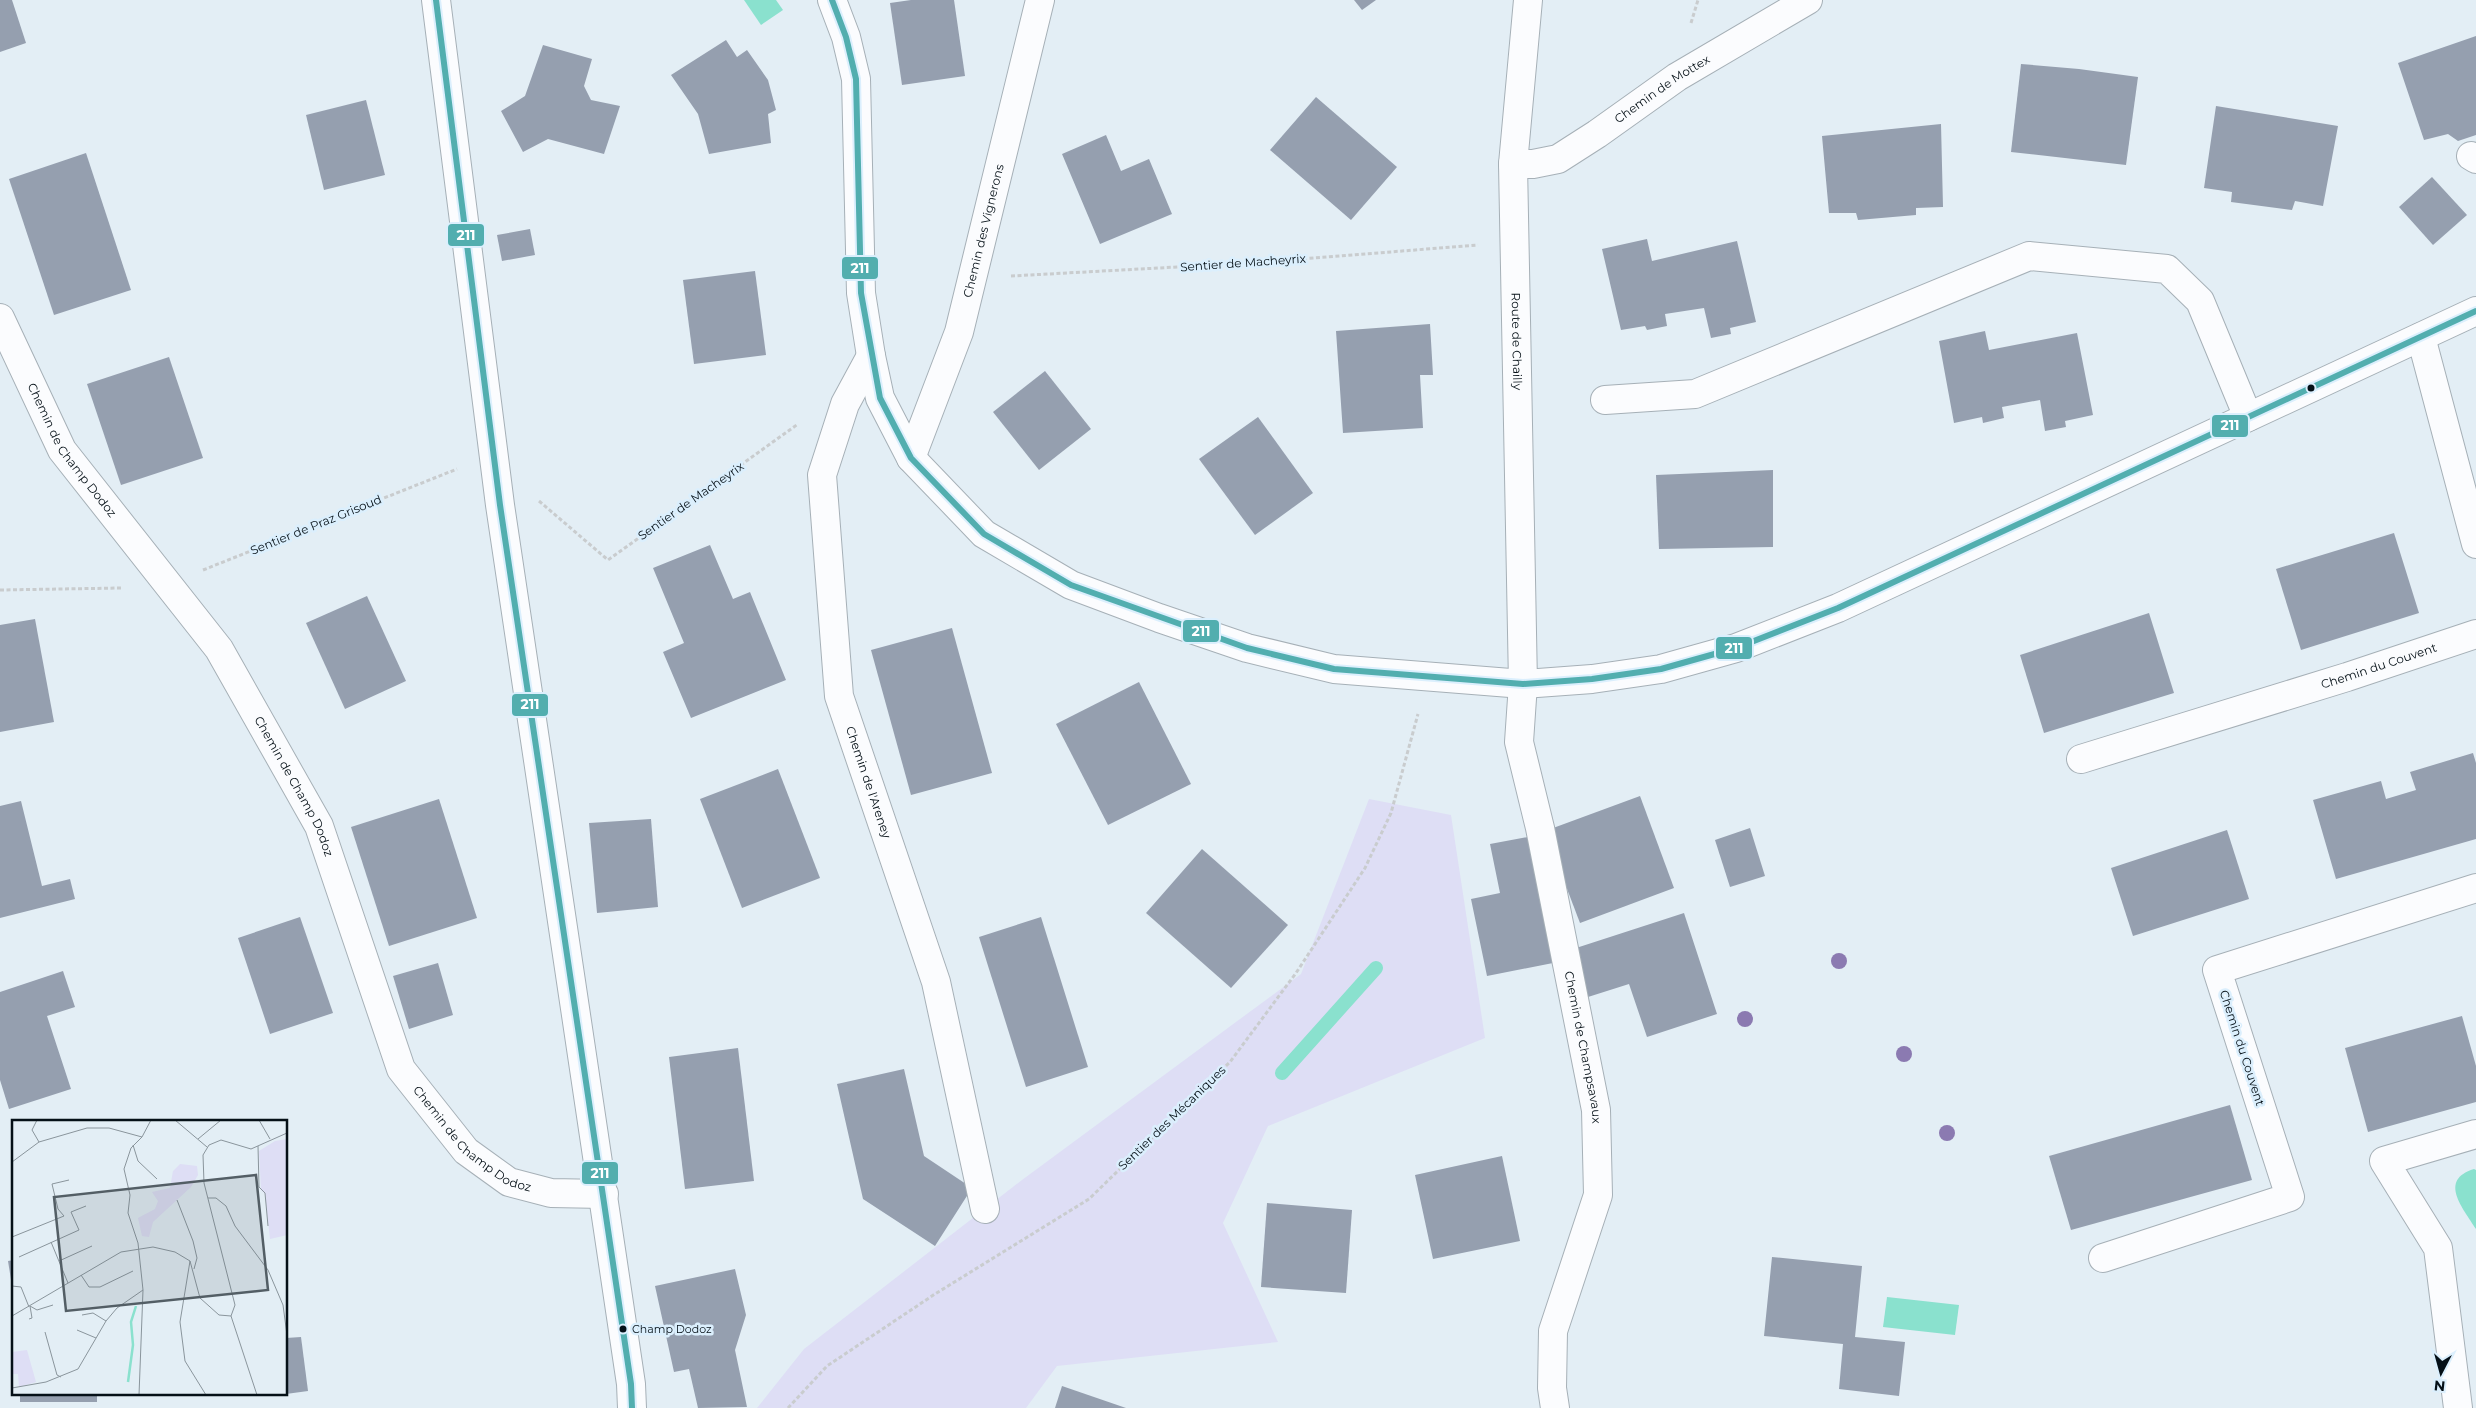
<svg xmlns="http://www.w3.org/2000/svg" width="2476" height="1408" viewBox="0 0 2476 1408" font-family="Montserrat,sans-serif">
  <style>
    .green { fill: #dedef5 }
    .water { fill: #8ae1ce }
    .lines { fill: none; stroke-linecap: round; stroke-linejoin: round }
    .stream { stroke: #8ae1ce; stroke-width: 14 }
    .building { fill: #959faf }
    .minor-casing { stroke: #a6b0b7; stroke-width: 30 }
    .path { stroke: #c9ccce; stroke-width: 3; stroke-dasharray: 4 2.5; stroke-linecap: butt }
    .minor { stroke: #fbfcfe; stroke-width: 28 }
    .bus-1-casing { stroke: #dbeffd; stroke-width: 10 }
    .bus-1 { stroke: #52aeaf; stroke-width: 6 }
    .tree { fill: #8b7ab1 }
    .bus-dot { fill: #051017; stroke: #dbeffd; stroke-width: 2 }
    .labels { text-anchor: middle; stroke-width: 5; stroke-linejoin: round; paint-order: stroke }
    .bus-label { font-size: 11px; fill: #051017; stroke: #dbeffd; text-anchor: start }
    .street-label { font-size: 12px; fill: #051017; stroke: #dbeffd }
    .inset-river { fill: none; stroke: #8ae1ce; stroke-width: 2.5 }
    .inset-road { fill: none; stroke: #8a959c; stroke-width: 1 }
    .view { fill: #535e65; fill-opacity: 0.15; stroke: #535e65; stroke-width: 2.5 }
    .inset-edge { fill: none; stroke: #051017; stroke-width: 2.5 }
    .line-badge { stroke: #dbeffd; stroke-width: 2 }
    .badge-label { font-size: 14px; text-anchor: middle; font-weight: bold; fill: #fff }
  </style>
  <rect width="100%" height="100%" fill="#e3eef5"/>
  <polygon class="green" points="1369,799 1451,815 1485,1038 1268,1126 1223,1223 1278,1342 1057,1366 1026,1408 757,1408 804,1349 1022,1180 1301,974"/>
  <g class="water">
    <polygon points="744,0 776,0 783,10 761,25"/>
    <path d="M2474 1169 2476 1170V1229C2463 1208 2438 1180 2474 1169Z"/>
    <polygon points="1887,1297 1959,1305 1955,1335 1883,1327"/>
  </g>
  <g class="lines">
    <polyline class="stream" points="1282,1073 1376,968"/>
  </g>
  <g class="building">
    <polygon points="0,0 12,0 26,43 0,52"/>
    <polygon points="911,0 954,0 965,76 902,85 890,3"/>
    <polygon points="1354,0 1376,0 1362,10"/>
    <polygon points="2476,36 2476,135 2458,141 2448,134 2424,140 2398,63"/>
    <polygon points="726,40 737,57 747,50 768,80 776,110 768,114 771,143 709,154 698,114 671,75"/>
    <polygon points="543,45 592,59 584,86 591,100 620,106 604,154 548,139 523,152 501,111 525,96"/>
    <polygon points="2021,64 2079,69 2138,77 2126,165 2011,152"/>
    <polygon points="1316,97 1397,167 1351,220 1270,150"/>
    <polygon points="366,100 385,175 324,190 306,115"/>
    <polygon points="2216,106 2338,126 2323,206 2295,201 2292,210 2231,202 2232,192 2204,188"/>
    <polygon points="1941,124 1943,207 1916,208 1916,215 1858,220 1856,213 1829,213 1822,136"/>
    <polygon points="1106,135 1121,171 1149,159 1172,214 1100,244 1062,154"/>
    <polygon points="86,153 131,290 54,315 9,179"/>
    <polygon points="2432,177 2467,215 2433,245 2399,207"/>
    <polygon points="530,229 535,255 502,261 497,235"/>
    <polygon points="1647,239 1652,261 1737,241 1756,322 1730,328 1731,334 1711,338 1704,308 1665,314 1667,326 1647,330 1645,326 1621,330 1602,249"/>
    <polygon points="755,271 766,355 694,364 683,280"/>
    <polygon points="1430,324 1433,375 1420,375 1423,428 1343,433 1336,331"/>
    <polygon points="1985,331 1989,350 2077,333 2093,415 2065,421 2066,427 2045,431 2040,400 2002,407 2004,418 1983,423 1982,417 1954,423 1939,341"/>
    <polygon points="169,357 203,458 121,485 87,384"/>
    <polygon points="1045,371 1091,429 1039,470 993,412"/>
    <polygon points="1258,417 1313,493 1255,535 1199,459"/>
    <polygon points="1773,470 1773,547 1659,549 1656,475"/>
    <polygon points="2394,533 2419,613 2301,650 2276,569"/>
    <polygon points="710,545 733,599 750,592 786,680 691,718 663,652 684,643 653,568"/>
    <polygon points="367,596 406,681 345,709 306,623"/>
    <polygon points="2149,613 2174,693 2044,733 2020,655"/>
    <polygon points="35,619 54,722 0,732 0,625"/>
    <polygon points="952,628 992,773 911,795 871,650"/>
    <polygon points="1139,682 1191,784 1108,825 1056,724"/>
    <polygon points="2473,753 2476,763 2476,839 2336,879 2313,800 2381,781 2386,799 2416,790 2410,772"/>
    <polygon points="778,769 820,878 742,908 700,799"/>
    <polygon points="1640,796 1674,888 1580,923 1545,831"/>
    <polygon points="439,799 477,918 389,946 351,827"/>
    <polygon points="21,801 42,886 70,879 75,899 0,918 0,806"/>
    <polygon points="651,819 658,907 597,913 589,823"/>
    <polygon points="1750,828 1765,876 1730,887 1715,840"/>
    <polygon points="2227,830 2249,899 2133,936 2111,868"/>
    <polygon points="1528,837 1553,963 1487,976 1471,899 1500,893 1490,844"/>
    <polygon points="1202,849 1288,925 1231,988 1146,913"/>
    <polygon points="1684,913 1717,1014 1647,1037 1629,984 1588,997 1573,949"/>
    <polygon points="300,917 333,1013 270,1034 238,938"/>
    <polygon points="1041,917 1088,1067 1026,1087 979,937"/>
    <polygon points="438,963 453,1015 409,1029 393,976"/>
    <polygon points="63,971 75,1007 47,1016 71,1089 9,1109 0,1080 0,992"/>
    <polygon points="2462,1016 2476,1066 2476,1102 2368,1132 2345,1048"/>
    <polygon points="738,1048 754,1181 685,1189 669,1057"/>
    <polygon points="904,1069 924,1156 972,1188 935,1246 863,1199 837,1084"/>
    <polygon points="2230,1105 2252,1180 2071,1230 2049,1156"/>
    <polygon points="1502,1156 1520,1241 1433,1259 1415,1175"/>
    <polygon points="1267,1203 1352,1210 1346,1293 1261,1287"/>
    <polygon points="1772,1257 1862,1266 1855,1337 1905,1342 1899,1396 1839,1389 1843,1344 1764,1336"/>
    <polygon points="14,1260 14,1292 13,1292 8,1261"/>
    <polygon points="735,1269 746,1315 735,1350 747,1407 698,1408 689,1369 674,1372 655,1286"/>
    <polygon points="301,1337 308,1391 286,1394 286,1338"/>
    <polygon points="1062,1386 1126,1408 1055,1408"/>
    <rect x="20" y="1394" width="77" height="8"/>
  </g>
  <g class="lines">
    <g class="minor-casing">
      <g id="minor">
        <polyline points="436,0 500,505 631,1384 632,1408"/>
        <polyline points="832,0 846,37 856,79 861,293 871,356 880,398 911,458 984,534 1071,585 1159,618 1247,648 1334,669 1523,684 1592,679 1661,669 1736,648 1838,608 2476,311"/>
        <path id="s1" d="M1528 0 1513 164 1523 684 1519 742 1540 828 1596 1110 1598 1195 1553 1331 1552 1388 1555 1408"/>
        <polyline points="2471,156 2476,159"/>
        <path id="s2" d="M1513 164H1533L1558 159 1597 134 1677 77 1808 0"/>
        <path id="s3" d="M0 318 62 450 219 649 319 826 401 1069 466 1151 509 1182 551 1193 604 1194"/>
        <polyline points="2421,337 2476,544"/>
        <path id="s4" d="M871 356 845 404 822 475 839 696 936 982 985 1209"/>
        <polyline points="1605,400 1695,394 2029,256 2167,269 2200,301 2248,417"/>
        <path id="s5" d="M911 458 959 332 1040 0"/>
        <path id="s6" d="M2081 759 2347 677 2476 634"/>
        <polyline points="2103,1258 2290,1197 2217,970 2476,888"/>
        <polyline points="2458,1408 2438,1248 2384,1161 2476,1134"/>
      </g>
    </g>
    <g class="path">
      <polyline points="1691,23 1698,0"/>
      <polyline points="1011,276 1251,263 1478,245"/>
      <polyline points="539,501 608,560 798,424"/>
      <polyline points="203,570 457,469"/>
      <polyline points="0,590 122,588"/>
      <polyline points="788,1408 827,1366 935,1294 1089,1199 1230,1062 1296,973 1365,868 1391,813 1418,714"/>
    </g>
    <use href="#minor" class="minor"/>
    <g class="bus-1-casing">
      <g id="bus-1">
        <polyline points="436,0 500,505 631,1384 632,1408"/>
        <polyline points="832,0 846,37 856,79 861,293 880,398 911,458 984,534 1071,585 1247,648 1334,669 1523,684 1592,679 1661,669 1736,648 1838,608 2476,311"/>
      </g>
    </g>
    <use href="#bus-1" class="bus-1"/>
  </g>
  <g class="tree">
    <circle cx="1839" cy="961" r="8"/>
    <circle cx="1745" cy="1019" r="8"/>
    <circle cx="1904" cy="1054" r="8"/>
    <circle cx="1947" cy="1133" r="8"/>
  </g>
  <g class="bus-dot">
    <circle cx="2311" cy="388" r="4.5"/>
    <circle cx="623" cy="1329" r="4.5"/>
  </g>
  <g class="labels">
    <g class="bus-label">
      <text x="632" y="1333">Champ Dodoz</text>
    </g>
    <g class="street-label">
      <text dy="4" stroke="none"><textPath href="#s2" startOffset="171">Chemin de Mottex</textPath></text>
      <text dy="4" stroke="none"><textPath href="#s5" startOffset="239">Chemin des Vignerons</textPath></text>
      <text transform="translate(1243 263) rotate(-4)" y="4">Sentier de Macheyrix</text>
      <text dy="4" stroke="none"><textPath href="#s1" startOffset="342">Route de Chailly</textPath></text>
      <text dy="4" stroke="none"><textPath href="#s3" startOffset="151">Chemin de Champ Dodoz</textPath></text>
      <text transform="translate(691 501) rotate(-35)" y="4">Sentier de Macheyrix</text>
      <text transform="translate(316 525) rotate(-22)" y="4">Sentier de Praz Grisoud</text>
      <text dy="4" stroke="none"><textPath href="#s6" startOffset="312">Chemin du Couvent</textPath></text>
      <text dy="4" stroke="none"><textPath href="#s4" startOffset="442">Chemin de l'Areney</textPath></text>
      <text dy="4" stroke="none"><textPath href="#s3" startOffset="556">Chemin de Champ Dodoz</textPath></text>
      <text dy="4" stroke="none"><textPath href="#s1" startOffset="1055">Chemin de Champsavaux</textPath></text>
      <text transform="translate(2242 1048) rotate(72)" y="4">Chemin du Couvent</text>
      <text transform="translate(1172 1118) rotate(-44)" y="4">Sentier des Mécaniques</text>
      <text dy="4" stroke="none"><textPath href="#s3" startOffset="961">Chemin de Champ Dodoz</textPath></text>
    </g>
  </g>
  <g transform="translate(12 1120)">
    <rect width="275" height="275" fill="#e3eef5"/>
    <path d="M275 19V115L258 119 253 74 249 70 247 31 263 21ZM168 44 185 46 186 55 179 67 141 102 137 117 130 116 126 98 143 89 146 81 140 72 158 68 161 51ZM15 230 24 262 7 267 6 254H0V232Z" fill="#dedef5"/>
    <path class="inset-river" d="M116 262 121 225 119 202 124 186"/>
    <path class="inset-road" d="M25 0 20 10 27 22M163 0 195 27M247 0 258 19M186 19 209 0M121 25 126 41 145 59M246 26 247 67 253 73 256 106M0 42 27 22 75 8H97L130 17 139 0M196 78H204L214 86 223 106 256 150 271 185 275 215M165 80 181 121 185 138 182 149M0 117 52 96 46 89 40 64 57 60M39 122 56 163M7 137 67 110 59 92 74 86M47 141 80 126M178 141 168 202 173 241 194 275M69 155 77 167H88L121 151M0 166 9 167 17 187M18 186 25 190 41 185M70 195 81 193 94 201M0 196 109 132 141 127 163 132 178 141 188 178 207 195 219 196 223 185 192 63 191 35 197 25 209 20 239 29 275 13M219 196 245 275M17 199 20 198 18 186M65 210 84 218M33 212 45 255 49 257M0 268 34 262 66 249 94 201 105 188 131 170M127 275 131 170 126 123 116 93 118 75 112 49 119 28 130 17"/>
    <path class="view" d="M244 55 256 170 54 191 42 77Z"/>
    <rect width="275" height="275" class="inset-edge"/>
  </g>
  <g class="line-badge">
    <rect x="447" y="223" width="38" height="24" rx="5" fill="#52aeaf"/>
    <rect x="841" y="256" width="38" height="24" rx="5" fill="#52aeaf"/>
    <rect x="2211" y="414" width="38" height="24" rx="5" fill="#52aeaf"/>
    <rect x="1182" y="619" width="38" height="24" rx="5" fill="#52aeaf"/>
    <rect x="1715" y="636" width="38" height="24" rx="5" fill="#52aeaf"/>
    <rect x="511" y="693" width="38" height="24" rx="5" fill="#52aeaf"/>
    <rect x="581" y="1161" width="38" height="24" rx="5" fill="#52aeaf"/>
  </g>
  <g class="badge-label">
    <text x="466" y="240">211</text>
    <text x="860" y="273">211</text>
    <text x="2230" y="430">211</text>
    <text x="1201" y="636">211</text>
    <text x="1734" y="653">211</text>
    <text x="530" y="709">211</text>
    <text x="600" y="1178">211</text>
  </g>
  <g transform="translate(2441 1373) rotate(186)" stroke="#dbeffd" stroke-width="4" paint-order="stroke">
  <path d="M0-4L9 19L0 12L-9 19Z" fill="#051017"/>
  <text y="-8" font-size="14" font-weight="bold" text-anchor="middle" fill="#051017">N</text>
  </g>
</svg>
